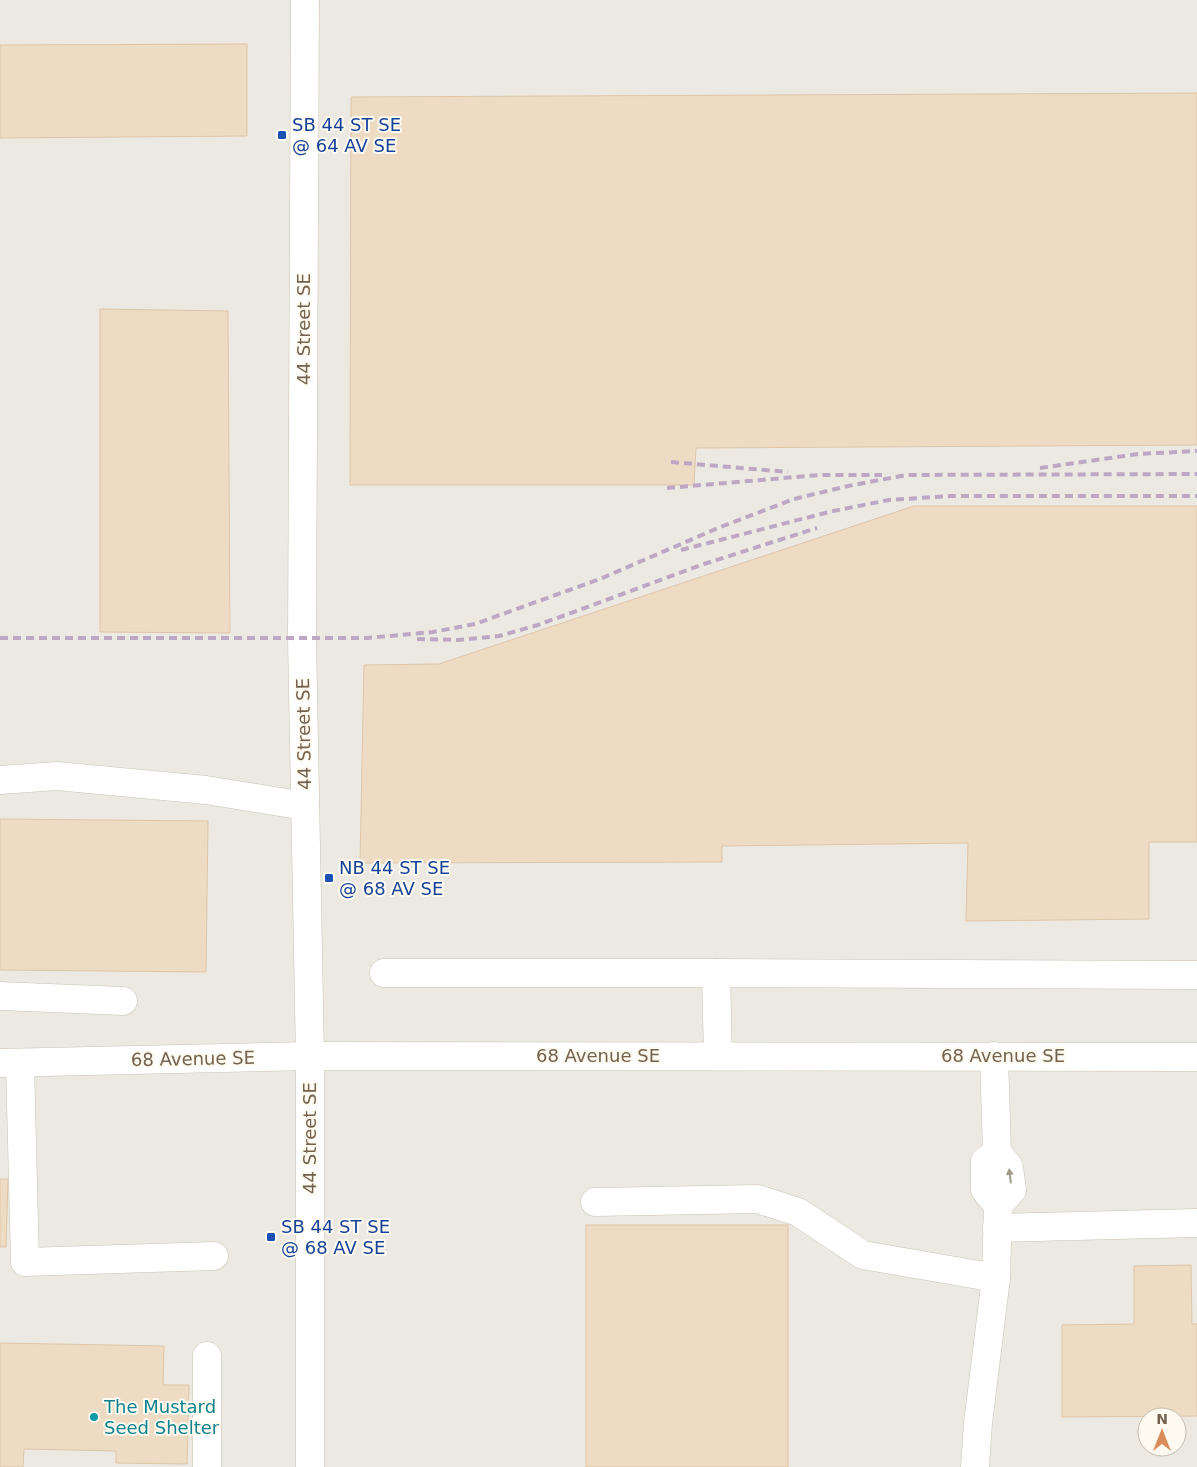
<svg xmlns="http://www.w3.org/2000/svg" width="1197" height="1467" viewBox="0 0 1197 1467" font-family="'DejaVu Sans',sans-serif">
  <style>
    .industrial { fill: #ece9e2; fill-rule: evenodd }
    .building { fill: #eedbc4; stroke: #dfc5a6 }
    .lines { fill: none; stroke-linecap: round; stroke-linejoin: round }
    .minor-casing { stroke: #ccc1b1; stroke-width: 29 }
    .minor { stroke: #fff; stroke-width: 28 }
    .rail { stroke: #bca8c4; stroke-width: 4; stroke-dasharray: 8 5; stroke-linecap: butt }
    .oneway { fill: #a4998d }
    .transit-dot { fill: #1a4fb4; stroke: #fefaf0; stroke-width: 2 }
    .culture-dot { fill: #0f9aa8; stroke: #fefaf0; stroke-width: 2 }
    .labels { text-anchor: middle; stroke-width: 4; stroke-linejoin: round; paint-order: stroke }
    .transit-label { font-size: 18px; fill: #164399; stroke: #fefaf0; text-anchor: start }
    .street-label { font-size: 18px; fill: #73624f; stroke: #fefaf0 }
    .culture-label { font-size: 18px; fill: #0d838f; stroke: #fefaf0; text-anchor: start }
  </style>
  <rect width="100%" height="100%" fill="#fbf7ea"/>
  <path class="industrial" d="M0 0H1197V1467H0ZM1147 1417H1177V1447H1147Z"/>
  <g class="building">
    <polygon points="247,44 247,136 0,138 0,45"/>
    <polygon points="1197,93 1197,445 696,448 694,485 350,485 351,97"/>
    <polygon points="100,309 228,311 230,633 100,632"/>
    <polygon points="914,506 1197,506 1197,842 1149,842 1149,919 966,921 968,843 722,846 722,862 360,863 364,665 439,664"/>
    <polygon points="0,819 208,821 206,972 0,970"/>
    <polygon points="0,1179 8,1179 6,1247 0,1247"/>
    <rect x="586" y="1225" width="202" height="242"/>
    <polygon points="1191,1265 1192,1324 1197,1324 1197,1416 1062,1417 1062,1325 1134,1324 1134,1266"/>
    <polygon points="0,1343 164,1346 163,1385 189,1385 187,1464 116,1463 116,1451 24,1449 23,1467 0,1467"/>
  </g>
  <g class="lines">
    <g class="minor-casing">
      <g id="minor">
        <polyline points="305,0 302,638 310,1056 310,1467"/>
        <polyline points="0,780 57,776 206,790 305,806"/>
        <polyline points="384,973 716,973"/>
        <polyline points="0,996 123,1001"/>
        <polyline points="718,1056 716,973 1197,975"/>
        <polyline points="994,1056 997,1152 1009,1167 1012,1190 998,1206 985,1190 985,1161 997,1152"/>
        <polyline points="0,1063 310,1056 1197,1057"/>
        <polyline points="20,1063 25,1262 214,1256"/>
        <polyline points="595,1202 758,1199 798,1212 863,1255 996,1278"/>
        <polyline points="997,1228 1197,1223"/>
        <polyline points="207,1356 207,1467"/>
        <polyline points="975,1467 978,1423 996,1278 998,1206"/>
      </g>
    </g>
    <use href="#minor" class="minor"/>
    <g class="rail">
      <polyline points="671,462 788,472"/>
      <polyline points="1040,468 1138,454 1197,451"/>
      <polyline points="667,488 819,475 882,475"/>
      <polyline points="681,550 833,511 889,500 950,496 1197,496"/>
      <polyline points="0,638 367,638 433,632 475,624 600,579 718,528 794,499 848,486 906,475 1197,474"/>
      <polyline points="417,639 459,640 499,636 538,625 704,564 817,528"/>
    </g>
  </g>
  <defs><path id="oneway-solid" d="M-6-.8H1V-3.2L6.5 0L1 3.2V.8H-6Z" transform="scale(1.25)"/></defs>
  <use class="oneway" href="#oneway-solid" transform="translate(1010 1176) rotate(-97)"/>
  <g class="transit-dot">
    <rect x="277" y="130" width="10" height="10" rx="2.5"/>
    <rect x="324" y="873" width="10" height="10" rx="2.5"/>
    <rect x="266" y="1232" width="10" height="10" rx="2.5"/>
  </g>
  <circle class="culture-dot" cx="94" cy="1417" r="5"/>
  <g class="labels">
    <g class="transit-label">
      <text x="292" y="131">SB 44 ST SE<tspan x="292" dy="21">@ 64 AV SE</tspan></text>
      <text x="339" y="874">NB 44 ST SE<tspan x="339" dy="21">@ 68 AV SE</tspan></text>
      <text x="281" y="1233">SB 44 ST SE<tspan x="281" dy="21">@ 68 AV SE</tspan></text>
    </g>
    <g class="street-label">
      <text transform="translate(304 329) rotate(-90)" y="6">44 Street SE</text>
      <text transform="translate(304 734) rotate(-91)" y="6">44 Street SE</text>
      <text x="598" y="1062">68 Avenue SE</text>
      <text x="1003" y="1062">68 Avenue SE</text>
      <text transform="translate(193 1059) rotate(-1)" y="6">68 Avenue SE</text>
      <text transform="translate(310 1138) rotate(-90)" y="6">44 Street SE</text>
    </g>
    <g class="culture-label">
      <text x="104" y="1413">The Mustard<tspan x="104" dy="21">Seed Shelter</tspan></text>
    </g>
  </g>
  <g transform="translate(1162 1432)"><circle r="24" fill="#fefaf0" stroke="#c6bdb0"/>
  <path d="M0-4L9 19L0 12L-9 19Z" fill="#d98b5b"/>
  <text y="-8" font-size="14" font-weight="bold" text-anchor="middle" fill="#73624f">N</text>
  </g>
</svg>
